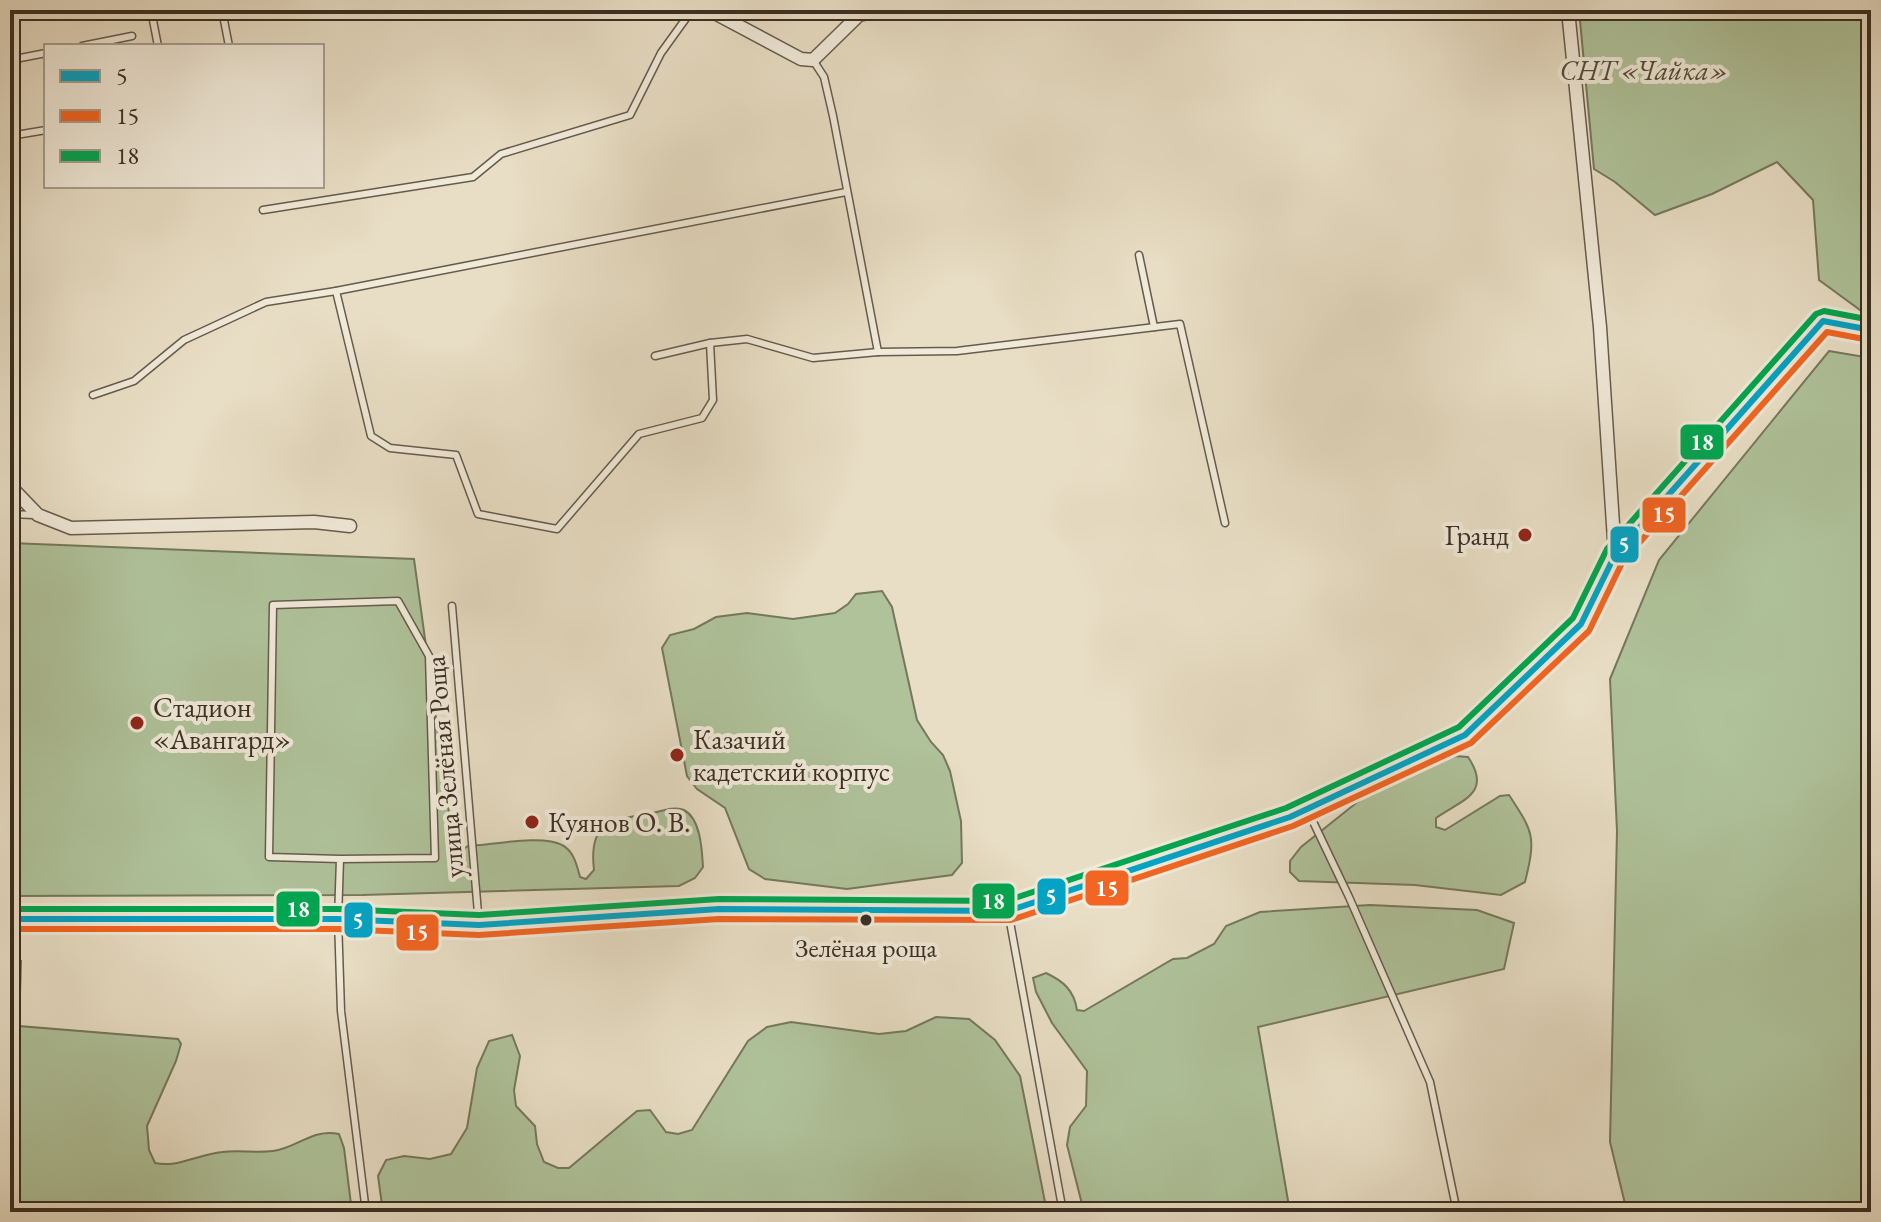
<svg xmlns="http://www.w3.org/2000/svg" width="1881" height="1222" viewBox="0 0 1881 1222" font-family="'EB Garamond',serif">
  <style>
    .green { fill: #afc29a; stroke: #75785e; stroke-width: 2 }
    .lines { fill: none; stroke-linecap: round; stroke-linejoin: round }
    .lane-casing { stroke: #665b4c; stroke-width: 9 }
    .street-casing { stroke: #665b4c; stroke-width: 15 }
    .lane { stroke: #f0ead9; stroke-width: 6 }
    .street { stroke: #f0ead9; stroke-width: 12 }
    .bus-1-casing { stroke: #f0ead9; stroke-width: 12 }
    .bus-2-casing { stroke: #f0ead9; stroke-width: 12 }
    .bus-3-casing { stroke: #f0ead9; stroke-width: 12 }
    .bus-1 { stroke: #03a3c5; stroke-width: 6 }
    .bus-2 { stroke: #f26522; stroke-width: 6 }
    .bus-3 { stroke: #00a651; stroke-width: 6 }
    .poi-dot { fill: #8f2418; stroke: #f0ead9; stroke-width: 3 }
    .bus-dot { fill: #3b2f23; stroke: #f0ead9; stroke-width: 3 }
    .labels { text-anchor: middle; stroke-width: 8; stroke-linejoin: round; paint-order: stroke }
    .bus-label { font-size: 26px; fill: #3b2f23; stroke: #f0ead9 }
    .park-label { font-size: 28px; font-style: italic; fill: #524c3b; stroke: #f0ead9 }
    .poi-label { font-size: 28px; fill: #3b2f23; stroke: #f0ead9; text-anchor: start }
    .street-label { font-size: 28px; fill: #3b2f23; stroke: #f0ead9 }
    .line-badge { stroke: #f0ead9; stroke-width: 3 }
    .badge-label { font-size: 22px; text-anchor: middle; font-weight: bold; fill: #fff }
  </style>
  <rect width="100%" height="100%" fill="#e8dec5"/>
  <filter id="stains"><feTurbulence type="fractalNoise" baseFrequency=".0025" numOctaves="4"/><feColorMatrix values="0 0 0 0 .2 0 0 0 0 .09 0 0 0 0 .02 0 0 0 .5 -.17"/></filter>
  <radialGradient id="worn" r=".72"><stop offset=".6" stop-color="#630" stop-opacity="0"/><stop offset="1" stop-color="#630" stop-opacity=".3"/></radialGradient>
  <g class="green">
    <polygon points="1579,10 1871,10 1871,318 1819,280 1813,200 1777,162 1712,194 1655,215 1615,182 1594,169"/>
    <polygon points="1829,351 1871,358 1871,1212 1627,1212 1610,1142 1617,831 1610,679 1659,560"/>
    <path d="M10 543 414 559 456 864 459 852 468 846C491 845 543 834 562 845 574 851 577 866 580 877L586 879 594 870C588 820 612 820 653 813 662 811 675 806 684 810 701 819 702 851 703 867L695 878 679 886 362 895 10 896Z"/>
    <polygon points="882,591 892,607 917,720 931,742 943,755 950,771 961,821 962,863 952,875 847,889 765,879 749,869 725,808 697,789 687,776 662,648 670,635 694,629 716,617 747,613 793,619 835,613 848,604 856,594"/>
    <path d="M1455 756 1468 757C1493 794 1461 800 1436 818V827L1445 830 1500 796 1509 795C1534 833 1536 837 1525 882L1501 895 1415 885 1299 881 1290 872V861L1301 847 1365 796 1405 774Z"/>
    <path d="M1370 905 1477 910 1514 923 1504 969 1258 1027 1290 1212H1084L1067 1145 1070 1127 1086 1106 1087 1071 1052 1023 1036 992 1033 978 1046 973C1063 981 1074 990 1077 1010L1084 1011 1173 959 1187 958 1214 944 1226 926 1260 912Z"/>
    <path d="M10 960 21 961 19 1026 178 1039 181 1044 176 1061 147 1126 149 1150 155 1163C178 1168 199 1154 222 1152 239 1150 256 1153 273 1151 297 1148 313 1128 339 1134L344 1148 352 1212H10Z"/>
    <polygon points="936,1017 969,1019 995,1040 1020,1076 1047,1212 383,1212 378,1176 386,1160 404,1156 430,1159 451,1154 467,1128 477,1068 489,1041 512,1035 520,1056 514,1090 516,1106 535,1126 537,1144 544,1162 558,1168 569,1168 637,1111 650,1110 666,1132 678,1134 692,1130 748,1041 767,1027 791,1022 879,1034 906,1031"/>
  </g>
  <g class="lines">
    <g class="lane-casing">
      <g id="lane">
        <polyline points="151,10 158,46"/>
        <polyline points="222,10 229,46"/>
        <polyline points="82,46 132,36"/>
        <polyline points="10,60 46,53"/>
        <polyline points="813,60 824,77 833,116 878,352"/>
        <polyline points="10,136 46,130"/>
        <polyline points="263,210 473,177 501,154 630,115 661,53 692,10"/>
        <polyline points="1139,255 1154,327"/>
        <polyline points="710,343 713,400 702,418 639,434 557,529 478,514 456,455 390,448 371,436 336,291 846,192"/>
        <polyline points="655,356 710,343 747,339 813,358 878,352 957,351 1180,324 1225,523"/>
        <polyline points="93,395 134,381 184,340 266,302 336,291"/>
        <polyline points="10,514 34,515"/>
        <polyline points="452,606 479,925"/>
        <polyline points="1307,809 1349,897 1430,1082 1457,1212"/>
        <polyline points="340,859 435,858 429,656 398,601 273,605 269,857 340,859 338,919 341,1011 366,1212"/>
        <polyline points="1008,911 1063,1212"/>
      </g>
    </g>
    <g class="street-casing">
      <g id="street">
        <polyline points="709,10 801,59 813,60 859,15 881,10"/>
        <polyline points="1568,10 1600,327 1615,555"/>
        <polyline points="10,486 38,515 71,528 314,522 350,526"/>
        <polyline points="10,919 338,919 479,925 719,909 1008,911 1290,817 1465,735 1581,624 1615,555 1823,321 1871,330"/>
      </g>
    </g>
    <use href="#lane" class="lane"/>
    <use href="#street" class="street"/>
    <g class="bus-1-casing">
      <polyline id="bus-1" points="10,919 338,919 479,925 719,909 1008,911 1290,817 1465,735 1581,624 1615,555 1823,321 1871,330"/>
    </g>
    <g class="bus-2-casing">
      <polyline id="bus-2" points="10,929 338,929 479,935 719,919 1011,920 1293,826 1471,743 1589,631 1623,561 1827,332 1869,340"/>
    </g>
    <g class="bus-3-casing">
      <polyline id="bus-3" points="10,909 338,909 479,915 719,899 1006,901 1286,808 1459,727 1573,618 1607,549 1816,314 1824,311 1871,320"/>
    </g>
    <use href="#bus-1" class="bus-1"/>
    <use href="#bus-2" class="bus-2"/>
    <use href="#bus-3" class="bus-3"/>
  </g>
  <g class="poi-dot">
    <circle cx="1525" cy="535" r="8"/>
    <circle cx="137" cy="723" r="8"/>
    <circle cx="677" cy="755" r="8"/>
    <circle cx="532" cy="822" r="8"/>
  </g>
  <circle class="bus-dot" cx="866" cy="920" r="7"/>
  <g class="labels">
    <g class="bus-label">
      <text x="866" y="957">Зелёная роща</text>
    </g>
    <g class="park-label">
      <text x="1644" y="80">СНТ «Чайка»</text>
    </g>
    <g class="poi-label">
      <text x="1509" y="545" text-anchor="end">Гранд</text>
      <text x="153" y="717">Стадион<tspan x="153" dy="32">«Авангард»</tspan></text>
      <text x="693" y="749">Казачий<tspan x="693" dy="32">кадетский корпус</tspan></text>
      <text x="548" y="832">Куянов О. В.</text>
    </g>
    <g class="street-label">
      <text transform="translate(444 767) rotate(-95)" y="10">улица Зелёная Роща</text>
    </g>
  </g>
  <g class="line-badge">
    <rect x="1679" y="423" width="46" height="38" rx="8" fill="#00a651"/>
    <rect x="1641" y="496" width="46" height="38" rx="8" fill="#f26522"/>
    <rect x="1609" y="525" width="31" height="39" rx="8" fill="#03a3c5"/>
    <rect x="1084" y="869" width="46" height="38" rx="8" fill="#f26522"/>
    <rect x="1036" y="877" width="31" height="39" rx="8" fill="#03a3c5"/>
    <rect x="971" y="882" width="45" height="38" rx="8" fill="#00a651"/>
    <rect x="275" y="890" width="46" height="38" rx="8" fill="#00a651"/>
    <rect x="343" y="901" width="31" height="38" rx="8" fill="#03a3c5"/>
    <rect x="395" y="913" width="45" height="39" rx="8" fill="#f26522"/>
  </g>
  <g class="badge-label">
    <text x="1702" y="450">18</text>
    <text x="1664" y="522">15</text>
    <text x="1624" y="552">5</text>
    <text x="1107" y="896">15</text>
    <text x="1051" y="904">5</text>
    <text x="993" y="909">18</text>
    <text x="298" y="917">18</text>
    <text x="358" y="928">5</text>
    <text x="417" y="940">15</text>
  </g>
  <rect width="1881" height="1222" fill="none" stroke="#e8dec5" stroke-width="40"/>
  <rect x="12" y="12" width="1857" height="1198" fill="none" stroke="#3b2f23" stroke-width="4"/>
  <rect x="20" y="20" width="1841" height="1182" fill="none" stroke="#3b2f23" stroke-width="2"/>
  <rect x="44" y="44" width="280" height="144" fill="#f0ead9" stroke="#a89f90" stroke-width="2"/>
  <rect x="60" y="70" width="40" height="12" fill="#03a3c5" stroke="#a89f90" stroke-width="2"/>
  <text x="116" y="84" font-size="24" fill="#3b2f23">5</text>
  <rect x="60" y="110" width="40" height="12" fill="#f26522" stroke="#a89f90" stroke-width="2"/>
  <text x="116" y="124" font-size="24" fill="#3b2f23">15</text>
  <rect x="60" y="150" width="40" height="12" fill="#00a651" stroke="#a89f90" stroke-width="2"/>
  <text x="116" y="164" font-size="24" fill="#3b2f23">18</text>
  <rect width="100%" height="100%" filter="url(#stains)"/>
  <rect width="100%" height="100%" fill="url(#worn)"/>
</svg>
